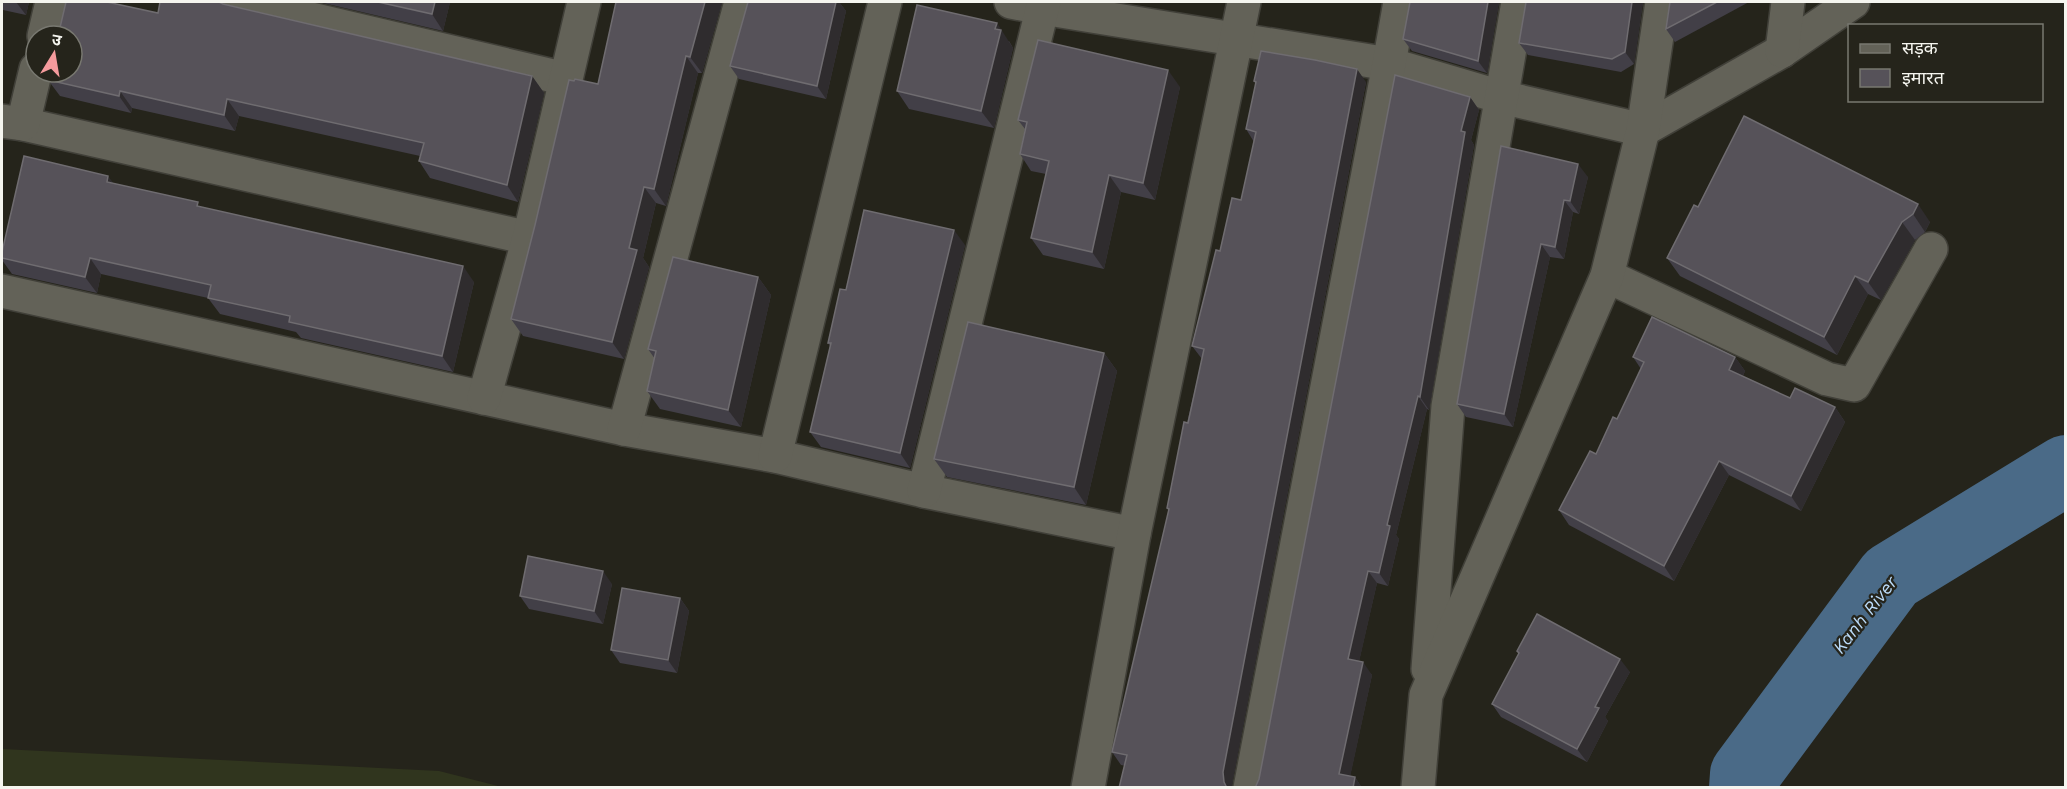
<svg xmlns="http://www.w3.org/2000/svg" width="2067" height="789" viewBox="0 0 2067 789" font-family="'Work Sans','Noto Sans Devanagari',sans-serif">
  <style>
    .pitch { fill: #30351e }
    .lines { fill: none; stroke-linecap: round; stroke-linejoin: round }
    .river { stroke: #4a6a87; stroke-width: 70 }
    .minor-casing { stroke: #414039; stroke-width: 36 }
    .tertiary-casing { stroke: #414039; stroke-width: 36 }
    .minor { stroke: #636258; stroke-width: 33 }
    .tertiary { stroke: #636258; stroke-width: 33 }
    .wall { fill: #423f47 }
    .shaded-wall { fill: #2f2c2e }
    .building { fill: #565259; stroke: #6f6c70; stroke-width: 1.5 }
    .labels { text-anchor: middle; stroke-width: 4.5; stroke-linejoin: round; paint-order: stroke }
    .water-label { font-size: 18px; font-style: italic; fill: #bbdbf9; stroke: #25241b }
  </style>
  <rect width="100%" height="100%" fill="#25241b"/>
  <polygon class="pitch" points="2,749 439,771 502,787 2,787"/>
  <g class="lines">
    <polyline class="river" points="1744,788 1745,774 1891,577 2066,470"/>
    <g class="minor-casing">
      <g id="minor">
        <polyline points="239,2 566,79"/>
        <polyline points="1011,2 1042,8 1389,64 1501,97 1643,130 1782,51 1853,2"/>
        <polyline points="44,36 52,2"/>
        <polyline points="1782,51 1788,2"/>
        <polyline points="2,121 23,124 529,238"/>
        <polyline points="23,124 36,69"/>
        <polyline points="1607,276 1827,379 1854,385 1931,249"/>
        <polyline points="2,291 624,429 775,456 924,491 1134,534"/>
        <polyline points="484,398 529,238 584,2"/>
        <polyline points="624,429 741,2"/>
        <polyline points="775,456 885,2"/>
        <polyline points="924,491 1044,2"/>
        <polyline points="1428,669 1448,406 1518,2"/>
        <polyline points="1250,788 1389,64 1400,2"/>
        <polyline points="1418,788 1426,695 1607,276 1643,130 1662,2"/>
      </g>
    </g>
    <g class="tertiary-casing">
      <polyline id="tertiary" points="1088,788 1134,534 1244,2"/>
    </g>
    <use href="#minor" class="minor"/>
    <use href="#tertiary" class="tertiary"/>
  </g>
  <g class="wall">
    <polygon points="2,2 29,2 26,15 3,10 2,15"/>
    <polygon points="160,2 221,2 223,4 532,76 544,93 518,202 430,178 419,161 420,156 239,116 235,131 132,108 131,113 60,96 48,80 158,13"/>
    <polygon points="319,2 450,2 443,31"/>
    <polygon points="616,2 722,2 702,73 698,73 666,206 656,203 643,258 649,267 624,359 523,336 511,319 598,84"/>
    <polygon points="748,2 839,2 846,11 826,99 739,79 730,66"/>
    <polygon points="1499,2 1487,73 1412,51 1403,39"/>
    <polygon points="1526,2 1643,2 1634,64 1621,72 1528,55 1519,43"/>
    <polygon points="1670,2 1749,2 1675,42 1666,29"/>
    <polygon points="1009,41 1013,48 994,128 909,109 897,91"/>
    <polygon points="1254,81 1366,82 1232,784 1121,765 1112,752 1169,511 1167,508 1202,359 1192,346 1220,251 1241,200 1254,142 1246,129 1256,84"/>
    <polygon points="1180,87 1155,200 1121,192 1104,269 1043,255 1031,238 1046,174 1031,171 1020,154 1025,129 1018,120"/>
    <polygon points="1470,97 1479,110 1471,140 1474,145 1429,410 1427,409 1396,535 1399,539 1388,586 1377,583 1359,661 1372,675 1350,776 1355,777 1362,788 1255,788 1259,779"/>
    <polygon points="1744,116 1930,222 1925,232 1915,240 1881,300 1868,294 1837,355 1680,276 1667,258 1698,207"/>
    <polygon points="1501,146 1588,177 1579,214 1573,212 1564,259 1550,257 1513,427 1466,417 1457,404"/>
    <polygon points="113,183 474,282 453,372 301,338 296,332 220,314 208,298 101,274 97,293 12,274 2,260 2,252"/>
    <polygon points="965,245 910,468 821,447 810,432 830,346 828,343 846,290"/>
    <polygon points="758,277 771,295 741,427 660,409 647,391 655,359 648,349"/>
    <polygon points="1104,353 1117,371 1086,505 947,477 934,459"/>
    <polygon points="1633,357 1735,357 1745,371 1743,376 1790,398 1835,407 1845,422 1801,511 1729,475 1674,581 1569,525 1559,510 1596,454 1617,419 1641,369"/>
    <polygon points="612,584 603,624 529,609 520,596"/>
    <polygon points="680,598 689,611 677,673 620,663 611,650"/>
    <polygon points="1517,651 1630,672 1605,717 1608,721 1587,762 1501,717 1492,704 1519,654"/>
  </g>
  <g class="shaded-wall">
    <polygon points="16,2 29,2 26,15"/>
    <polygon points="435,2 450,2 443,31 432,14"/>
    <polygon points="705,2 722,2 702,73 690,57"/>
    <polygon points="836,2 839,2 846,11 826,99 817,86"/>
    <polygon points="1488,2 1499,2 1487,73 1478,61"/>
    <polygon points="1632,2 1643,2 1634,64 1625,52"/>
    <polygon points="997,23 1013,48 994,128 981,111"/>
    <polygon points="686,56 698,73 666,206 654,189"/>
    <polygon points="1357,69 1366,82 1232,784 1232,788 1228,788 1224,782 1223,772"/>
    <polygon points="1168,70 1180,87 1155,200 1143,183"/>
    <polygon points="532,76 544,93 518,202 507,185"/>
    <polygon points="120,91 132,108 131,113 119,96"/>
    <polygon points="1470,97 1479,110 1471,140 1474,145 1429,410 1420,397 1461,131"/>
    <polygon points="227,99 239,116 235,131 224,115"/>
    <polygon points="1578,164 1588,177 1579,214 1570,201"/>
    <polygon points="1109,175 1121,192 1104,269 1092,252"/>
    <polygon points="108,176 120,192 107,182"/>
    <polygon points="644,187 656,203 643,258 649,267 624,359 612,342 629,248"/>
    <polygon points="1564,200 1573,212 1564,259 1555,247"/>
    <polygon points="1918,204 1930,222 1925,232 1913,214"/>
    <polygon points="1902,222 1915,240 1881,300 1868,282"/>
    <polygon points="954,230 965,245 910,468 900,453"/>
    <polygon points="1541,244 1550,257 1513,427 1504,414"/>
    <polygon points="90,258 101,274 97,293 85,277"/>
    <polygon points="463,266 474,282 453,372 442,356"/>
    <polygon points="1855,276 1868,294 1837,355 1824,337"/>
    <polygon points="758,277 771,295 741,427 728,410"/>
    <polygon points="1104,353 1117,371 1086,505 1074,487"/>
    <polygon points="1735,357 1745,371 1739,384 1729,370"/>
    <polygon points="1418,396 1427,409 1396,535 1399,539 1388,586 1379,573 1387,525"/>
    <polygon points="1835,407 1845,422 1801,511 1791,496"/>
    <polygon points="1719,461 1729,475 1674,581 1664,566"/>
    <polygon points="603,571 612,584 603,624 594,611"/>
    <polygon points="1368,571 1377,583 1357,671 1348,659"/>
    <polygon points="680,598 689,611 677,673 668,660"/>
    <polygon points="1620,659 1630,672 1605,717 1608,721 1587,762 1577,749 1595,707"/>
    <polygon points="1363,662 1372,675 1348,787 1339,774"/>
    <polygon points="1355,777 1362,788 1353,788"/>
  </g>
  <g class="building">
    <polygon points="66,2 107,2 158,13 160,2 219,2 223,4 532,76 507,185 419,161 424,143 227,99 224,115 120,91 119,96 48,80 50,72 72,72 72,36 58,36"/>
    <polygon points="378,2 435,2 432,14"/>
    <polygon points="616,2 705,2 690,57 686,56 654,189 644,187 629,248 637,250 612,342 511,319 535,225 569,80 574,81 575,79 598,84"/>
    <polygon points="748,2 836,2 817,86 730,66"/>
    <polygon points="1410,2 1488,2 1478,61 1403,39"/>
    <polygon points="1526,2 1632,2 1625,52 1612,59 1519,43"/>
    <polygon points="1670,2 1717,2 1666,29"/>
    <polygon points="917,5 997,23 995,29 1001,30 981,111 897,91"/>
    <polygon points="1038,40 1168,70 1143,183 1109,175 1092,252 1031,238 1049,161 1020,154 1027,122 1018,120"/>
    <polygon points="1261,51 1315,60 1357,69 1223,772 1224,782 1227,788 1119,788 1127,755 1112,752 1169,509 1167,508 1184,422 1188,423 1204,349 1192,346 1216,250 1220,251 1232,198 1241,200 1256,132 1246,129 1256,82 1254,81"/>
    <polygon points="1395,75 1470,97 1461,131 1465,132 1420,397 1418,396 1387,525 1390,526 1379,573 1368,571 1348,659 1363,662 1339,774 1355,777 1353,788 1255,788 1259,779"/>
    <polygon points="1744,116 1918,204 1913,214 1902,222 1868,282 1855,276 1824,337 1667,258 1694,205 1698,207"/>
    <polygon points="1501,146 1578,164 1570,201 1564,200 1555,247 1541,244 1504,414 1457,404"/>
    <polygon points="24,156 108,176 107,182 198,202 197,206 463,266 442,356 289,322 290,316 208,298 211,285 90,258 85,277 2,258 2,252"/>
    <polygon points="864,210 954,230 900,453 810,432 831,343 828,343 840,289 846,290"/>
    <polygon points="673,257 758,277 728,410 647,391 656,351 648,349"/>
    <polygon points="1652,317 1735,357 1729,370 1790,398 1795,388 1835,407 1791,496 1719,461 1664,566 1559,510 1590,451 1596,454 1613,417 1617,419 1644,362 1633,357"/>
    <polygon points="968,322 1104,353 1074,487 934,459"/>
    <polygon points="528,556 603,571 594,611 520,596"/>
    <polygon points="622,588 680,598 668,660 611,650"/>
    <polygon points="1537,614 1620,659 1595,707 1599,708 1577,749 1492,704 1519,653 1517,651"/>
  </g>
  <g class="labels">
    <g class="water-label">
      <text transform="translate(1865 615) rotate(-52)" y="6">Kanh River</text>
    </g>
  </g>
  <rect width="2067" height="789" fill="none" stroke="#f5f5ef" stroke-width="6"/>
  <rect x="1848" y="24" width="195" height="78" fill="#25241b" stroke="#787870" stroke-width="1.5"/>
  <rect x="1860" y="44" width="30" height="9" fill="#636258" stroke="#787870" stroke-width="1.5"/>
  <text x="1902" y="54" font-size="18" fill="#f5f5ef">सड़क</text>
  <rect x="1860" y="69" width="30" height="18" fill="#565259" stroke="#787870" stroke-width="1.5"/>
  <text x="1902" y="84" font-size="18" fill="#f5f5ef">इमारत</text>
  <g transform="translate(54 54) rotate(11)"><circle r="28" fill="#25241b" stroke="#787870" stroke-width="1.5"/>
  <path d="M0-4.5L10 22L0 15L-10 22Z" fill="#f59b9d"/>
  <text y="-9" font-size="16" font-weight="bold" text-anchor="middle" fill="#f5f5ef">उ</text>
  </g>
</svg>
